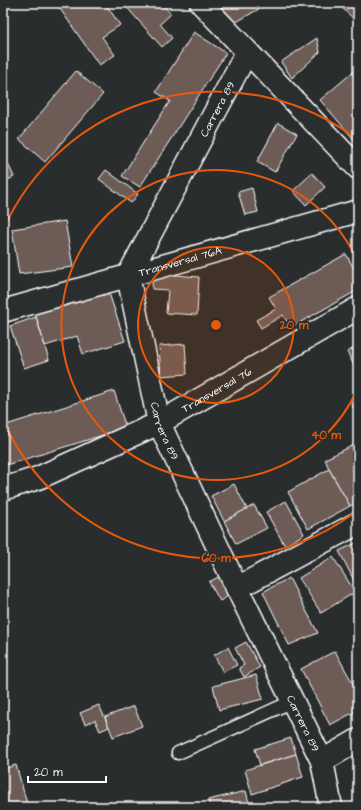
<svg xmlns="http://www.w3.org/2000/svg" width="361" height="810" viewBox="0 0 361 810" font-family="'Architects Daughter',sans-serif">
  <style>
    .building { fill: #6d5c57; stroke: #fff }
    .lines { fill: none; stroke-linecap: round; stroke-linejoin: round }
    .lane-casing { stroke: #fff; stroke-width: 15 }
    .street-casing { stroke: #fff; stroke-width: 25 }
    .lane { stroke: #2a2d2e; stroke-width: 12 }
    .street { stroke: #2a2d2e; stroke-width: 22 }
    .ring { fill: none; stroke: #e8590c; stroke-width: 2 }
    .labels { text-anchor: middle; stroke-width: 3.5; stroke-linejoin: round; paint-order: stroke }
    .street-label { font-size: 11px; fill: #fff; stroke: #2a2d2e }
    .centre { fill: #e8590c; stroke: #2a2d2e; stroke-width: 2 }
    .ring-label { font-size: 12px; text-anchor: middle; font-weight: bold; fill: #e8590c; stroke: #2a2d2e; stroke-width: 3.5; stroke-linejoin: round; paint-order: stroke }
  </style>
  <rect width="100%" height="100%" fill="#2a2d2e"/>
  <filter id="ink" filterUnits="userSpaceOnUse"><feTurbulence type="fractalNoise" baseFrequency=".025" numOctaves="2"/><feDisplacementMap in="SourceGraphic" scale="8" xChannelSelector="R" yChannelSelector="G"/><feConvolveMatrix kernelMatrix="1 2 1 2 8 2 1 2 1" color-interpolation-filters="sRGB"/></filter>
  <g filter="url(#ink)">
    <g class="building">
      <polygon points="56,3 105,3 120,25 102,37 115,55 99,65"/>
      <polygon points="123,3 161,3 171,14 160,24 172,38 162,47"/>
      <polygon points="212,3 269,3 233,24"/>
      <polygon points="337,3 358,3 358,23 338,4"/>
      <polygon points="194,32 226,53 140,187 122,176 170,101 156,92"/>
      <polygon points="317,38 320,52 292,78 281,62"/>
      <polygon points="76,71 103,94 45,162 19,139"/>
      <polygon points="353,72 358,83 358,144 320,100"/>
      <polygon points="278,123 297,134 275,172 257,162"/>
      <polygon points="3,152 14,177 3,182"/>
      <polygon points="106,170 138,194 131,203 99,179"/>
      <polygon points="312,173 325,187 306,205 293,191"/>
      <polygon points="252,188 258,212 245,215 238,192"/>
      <polygon points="65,221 73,267 19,274 12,229"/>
      <polygon points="346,254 358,276 358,290 290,328 283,315 261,328 256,320 276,309 269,297"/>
      <polygon points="153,273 199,277 197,315 166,313 168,290 152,289"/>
      <polygon points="107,287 125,341 83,354 77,336 45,346 34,310"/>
      <polygon points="36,317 49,360 24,368 10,326"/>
      <polygon points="185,344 187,374 161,376 159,346"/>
      <polygon points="358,346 358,373 347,352"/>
      <polygon points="114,391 126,428 3,466 3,426"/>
      <polygon points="358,397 358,414 357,415 350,401"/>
      <polygon points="358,443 358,501 350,506 329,469 325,459"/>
      <polygon points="329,469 350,506 308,529 288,492"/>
      <polygon points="234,484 247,509 224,521 211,496"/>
      <polygon points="286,501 304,534 285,546 266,512"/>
      <polygon points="254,505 267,528 236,544 224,521"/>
      <polygon points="358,542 358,588 339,551"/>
      <polygon points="333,557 355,592 321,613 299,578"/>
      <polygon points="220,576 230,595 220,601 209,582"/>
      <polygon points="289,578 318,633 289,645 263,592"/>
      <polygon points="246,642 260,667 244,677 239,668 244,665 235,648"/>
      <polygon points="228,647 237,665 223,672 214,655"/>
      <polygon points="335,651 358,693 358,710 330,725 301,669"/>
      <polygon points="256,675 263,699 219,710 213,686"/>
      <polygon points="99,705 109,727 100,731 95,720 85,724 80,713"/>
      <polygon points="134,706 142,726 113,737 105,717"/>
      <polygon points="291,738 296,754 260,765 255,749"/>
      <polygon points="296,754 303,777 252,794 245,770"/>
      <polygon points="16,765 28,807 3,807 3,769"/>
      <polygon points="246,791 250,807 210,807 208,800"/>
    </g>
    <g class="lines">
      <g class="lane-casing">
        <polyline id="lane" points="178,753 293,701"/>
      </g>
      <g class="street-casing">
        <g id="street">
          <polyline points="201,3 358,168"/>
          <path id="s1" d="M247 52 128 276 159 423 237 588 322 761 331 807"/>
          <path id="s2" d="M3 311 358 211"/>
          <path id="s3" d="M3 489 38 478 159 423 358 308"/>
          <polyline points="237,588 358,523"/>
          <polyline points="322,761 358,740"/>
        </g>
      </g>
      <use href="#lane" class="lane"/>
      <use href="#street" class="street"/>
    </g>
  </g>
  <circle cx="216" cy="325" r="78" fill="#e8590c" fill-opacity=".12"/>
  <g class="ring">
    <circle cx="216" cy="325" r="78"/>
    <path d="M358 388A155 155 0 1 1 358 262"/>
    <path d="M358 510A233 233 0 0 1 3 420M3 230A233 233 0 0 1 358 140"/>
  </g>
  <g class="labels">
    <g class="street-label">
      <text transform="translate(217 109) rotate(-62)" y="4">Carrera 89</text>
      <text dy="4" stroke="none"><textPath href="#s2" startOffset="184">Transversal 76A</textPath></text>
      <text dy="4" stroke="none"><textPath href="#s3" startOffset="236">Transversal 76</textPath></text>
      <text dy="4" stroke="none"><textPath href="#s1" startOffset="413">Carrera 89</textPath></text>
      <text dy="4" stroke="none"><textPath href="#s1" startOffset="737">Carrera 89</textPath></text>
    </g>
  </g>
  <circle cx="216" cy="325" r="6" class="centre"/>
  <g class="ring-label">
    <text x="294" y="329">20 m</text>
    <text x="326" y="439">40 m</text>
    <text x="216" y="562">60 m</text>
  </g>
  <rect width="361" height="810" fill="none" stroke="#2a2d2e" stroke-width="16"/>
  <rect x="8" y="8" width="345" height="794" fill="none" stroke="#fff" stroke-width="1.5" filter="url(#ink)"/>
  <path d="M28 776v6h78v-6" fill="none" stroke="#ffffff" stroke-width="2"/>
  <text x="34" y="776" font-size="12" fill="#ffffff" stroke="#2a2d2e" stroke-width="3" paint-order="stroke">20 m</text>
</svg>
